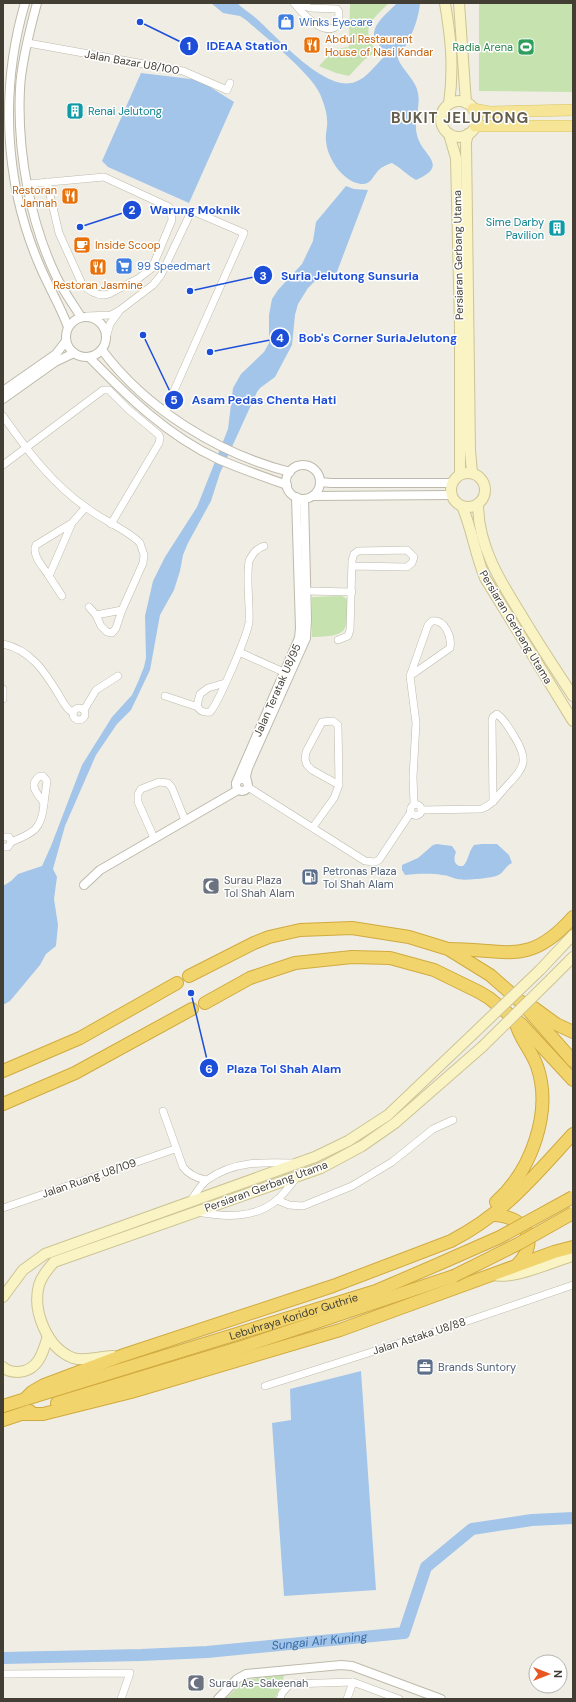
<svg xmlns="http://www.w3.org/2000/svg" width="576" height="1702" viewBox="0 0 576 1702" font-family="'DM Sans',sans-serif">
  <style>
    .green { fill: #c5e2af }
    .water { fill: #a3c5e9 }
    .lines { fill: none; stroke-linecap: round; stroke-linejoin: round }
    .river { stroke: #a3c5e9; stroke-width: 12 }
    .minor-casing { stroke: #beb9aa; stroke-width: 8 }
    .tertiary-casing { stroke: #beb9aa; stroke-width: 10 }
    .secondary-casing { stroke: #cdc496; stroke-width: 12 }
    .primary-casing { stroke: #d9c469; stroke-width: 12 }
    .motorway-casing { stroke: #d0aa3e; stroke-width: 14 }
    .minor { stroke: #fff; stroke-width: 7 }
    .tertiary { stroke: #fff; stroke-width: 8 }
    .secondary { stroke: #faf3c4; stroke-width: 10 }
    .primary { stroke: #f6e597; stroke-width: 11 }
    .motorway { stroke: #f2d46d; stroke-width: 12 }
    .secondary-bridge-casing { stroke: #cdc496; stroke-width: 12; stroke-linecap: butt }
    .motorway-bridge-casing { stroke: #d0aa3e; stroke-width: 14; stroke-linecap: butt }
    .secondary-bridge { stroke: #faf3c4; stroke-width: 10 }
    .motorway-bridge { stroke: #f2d46d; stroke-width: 12 }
    .labels { text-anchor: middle; stroke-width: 3; stroke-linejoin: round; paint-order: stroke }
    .shop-label { font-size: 11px; fill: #366cbe; stroke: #fff; text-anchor: start }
    .food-label { font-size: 11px; fill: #c56008; stroke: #fff; text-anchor: start }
    .leisure-label { font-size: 11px; fill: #27864d; stroke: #fff; text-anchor: end }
    .street-label { font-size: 11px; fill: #423e34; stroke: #fff }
    .culture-label { font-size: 11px; fill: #0d838f; stroke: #fff; text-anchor: start }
    .service-label { font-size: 11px; fill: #4e5e75; stroke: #fff; text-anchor: start }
    .worship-label { font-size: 11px; fill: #5b616d; stroke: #fff; text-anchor: start }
    .water-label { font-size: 12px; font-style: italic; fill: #376aa4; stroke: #fff }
    .district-label { font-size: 15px; font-weight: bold; letter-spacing: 1px; fill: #645d4c; stroke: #fff }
    .leader { fill: none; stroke: #1d4ed8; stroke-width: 1.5 }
    .callout-dot { fill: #1d4ed8; stroke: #fff; stroke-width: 1.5 }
    .mark-label { font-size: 12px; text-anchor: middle; font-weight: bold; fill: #fff }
    .callout-label { font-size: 12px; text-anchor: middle; font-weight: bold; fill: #1d4ed8; stroke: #fff; stroke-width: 3; stroke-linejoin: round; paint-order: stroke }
  </style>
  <rect width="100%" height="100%" fill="#f0eee4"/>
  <g class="green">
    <path d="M350 3H389C372 20 359 28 377 51L364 60 349 76 336 73 319 66 335 49 349 47Z"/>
    <polygon points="479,3 573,3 573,92 479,91"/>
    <path d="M342 596 347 599C348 633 348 636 312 637V597Z"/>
    <polygon points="285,1674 275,1699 225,1699 244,1681 251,1679"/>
  </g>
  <g class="water">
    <path d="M211 3H237C244 10 252 14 258 20 278 38 326 93 355 82 367 78 376 64 385 56L386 52C383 49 380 46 377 43 366 28 388 13 397 3H420C419 17 413 33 406 45 404 50 399 54 398 59 403 71 416 80 418 93 421 107 413 121 417 135 421 155 451 165 416 180 407 175 401 168 392 163 386 165 381 167 377 172 372 178 370 185 361 184 343 182 327 158 326 141 325 134 328 127 327 120 327 112 323 101 320 94 312 74 263 35 246 20L240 16 223 13Z"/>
    <polygon points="141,73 199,80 234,102 189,203 108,167 102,161"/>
    <polygon points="346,186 354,189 368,190 335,277 322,278 315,281 308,288 298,304 295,315 292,345 275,377 260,388 257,392 220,473 211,501 188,543 183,555 180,571 174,590 160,615 150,670 131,710 117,724 96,755 65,826 53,869 57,877 54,899 58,925 56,946 46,954 40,965 10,1001 3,1005 3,886 11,881 18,874 42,866 51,846 82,765 112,717 132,695 138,682 144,667 146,658 145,616 153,581 165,557 197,507 228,429 233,388 241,374 264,352 269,343 269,315 272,299 278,290 302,264 313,241 316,222"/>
    <path d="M437 844 452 846 456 852C453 859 454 867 463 866 469 860 468 852 474 845L482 844H497L509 855 512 863C505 866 504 874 496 876 491 878 463 881 457 879 452 878 448 875 442 875 430 873 417 874 405 875L402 870V865L418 858 433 845Z"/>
    <polygon points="361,1371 376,1590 284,1596 272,1423 291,1420 290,1389"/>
  </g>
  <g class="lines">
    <path class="river" id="s1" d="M3 1658 141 1655 207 1652 404 1633 426 1567 472 1529 532 1520 573 1518"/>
    <g class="minor-casing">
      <g id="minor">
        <path d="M294 3C303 14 324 38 338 25L339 12 337 9 310 8 298 3"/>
        <polyline points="28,43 183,71 227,90 230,83"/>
        <path d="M28 184 104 177 169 207 171 210 172 220 152 268 139 278 109 294C99 297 89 291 82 284L59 233 47 182"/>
        <polyline points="87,316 111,315 120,310 153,285 161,275 190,214 195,212 244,233 165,411"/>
        <polyline points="106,338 110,324 118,313"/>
        <path d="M3 416C27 450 52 484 87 508 102 520 128 530 140 543L144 555 143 563 122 610 116 628 112 633 107 632 101 626 96 615 122 610"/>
        <polyline points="3,465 103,390 109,390 128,409 159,435 160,438 159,443 111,524"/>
        <path d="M72 523 36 545C31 555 44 568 49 576L72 523 85 508"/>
        <polyline points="49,576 62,596"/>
        <polyline points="306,591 352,592"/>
        <polyline points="89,607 96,615"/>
        <polyline points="338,640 348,636 350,630 352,560 354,554 358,551 407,550 414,557 412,563 407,567 352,566"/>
        <path d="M3 644C31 650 45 672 59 695 63 702 66 709 73 713"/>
        <polyline points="239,652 288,674"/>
        <path d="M410 676 450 648C452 637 445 619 432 621L428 625 410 676 416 723 413 777 414 804"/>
        <path d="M225 683 208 688 200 694 197 705C199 711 203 713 210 712 218 704 248 634 249 622 250 602 246 581 249 561 253 553 256 549 264 546"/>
        <polyline points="3,689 3,699"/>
        <polyline points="165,696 198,707"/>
        <circle cx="79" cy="714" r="6"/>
        <polyline points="84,710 96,690 118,676"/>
        <path d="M40 776H43L47 781 44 803C38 794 27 785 40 776Z"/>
        <polyline points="248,787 365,861 375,862 379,860 411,812"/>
        <circle cx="416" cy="810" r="5.5"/>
        <path d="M421 810 481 809C491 806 497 797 504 789 523 768 531 763 514 736 509 728 505 720 497 714L493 717 492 720 493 802"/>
        <polyline points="313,827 334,798 339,785 338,725 333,721 322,722 306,752 305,759 307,765 312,770 339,785"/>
        <polyline points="3,837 9,837 11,842"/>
        <polyline points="154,838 138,802 138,794 141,789 159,782 168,783 172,788 185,820"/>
        <path d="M11 842C34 833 42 829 44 803"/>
        <polyline points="3,847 8,847 11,842"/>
        <path d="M163 1111 183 1167C189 1175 196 1178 206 1180"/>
        <polyline points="277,1200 289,1205 303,1206 352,1186 392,1162 433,1129 453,1120"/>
        <path d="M190 1202C195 1195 200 1185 207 1180 233 1161 263 1162 293 1163"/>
        <polyline points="3,1208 175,1149"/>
        <path d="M198 1212C224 1217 255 1219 277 1200 284 1194 291 1184 297 1177"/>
        <polyline points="265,1386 456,1325 573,1285"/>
        <polyline points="3,1674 130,1673 121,1699"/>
        <polyline points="280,1699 282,1693 290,1684 353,1682 399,1699"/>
        <polyline points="347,1699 353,1682"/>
      </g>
    </g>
    <g class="tertiary-casing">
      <g id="tertiary">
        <path d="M25 3C0 88 4 182 39 264 48 286 60 305 68 327"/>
        <path d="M37 3C30 29 21 63 20 89 17 151 30 223 57 278 64 292 73 304 81 317"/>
        <circle cx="86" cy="337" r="20"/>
        <path d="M102 350C146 409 219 454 290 472"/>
        <path d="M89 357C127 396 168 436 218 459 241 469 264 477 287 485"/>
        <polyline points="3,391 56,354 66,341"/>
        <polyline points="3,399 55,362 74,353"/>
        <circle cx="303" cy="482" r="17"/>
        <polyline points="320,482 331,483 452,483"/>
        <polyline points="313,496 452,495"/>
        <circle cx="242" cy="785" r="6"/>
        <polyline points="247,782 246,776 248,768 306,638 307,619 304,499"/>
        <polyline points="236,783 299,638 300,628 296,497"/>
        <polyline points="84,885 100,870 238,790"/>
        <polyline points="218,1699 237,1679 246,1674 341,1665 352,1666 441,1699"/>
      </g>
    </g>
    <g class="secondary-casing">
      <g id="secondary">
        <path d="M445 3C451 39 454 67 449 104"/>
        <polyline points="459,3 466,103"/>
        <circle cx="459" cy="119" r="18"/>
        <polyline points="449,134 456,158 460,328 460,474"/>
        <polyline points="468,134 466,142 470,450 472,473"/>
        <circle cx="468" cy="490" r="17"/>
        <path d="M478 504C478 546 500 581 522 616 538 643 556 670 573 696"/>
        <path d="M462 506C472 529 475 554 485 578L573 721"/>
        <polyline points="540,970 573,935"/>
        <polyline points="551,979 573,957"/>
        <path d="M493 1275C514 1280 551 1262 573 1256"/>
        <polyline points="3,1297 23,1270 45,1254 315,1157 348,1141 388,1115 471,1036"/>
        <path d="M113 1356C100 1356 86 1362 73 1358 47 1348 32 1311 39 1285 42 1275 48 1269 54 1262L321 1168 362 1146 395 1123 482 1047"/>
        <path d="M3 1367C7 1371 12 1372 18 1372 38 1371 43 1353 48 1336"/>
      </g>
    </g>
    <g class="primary-casing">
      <g id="primary">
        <polyline points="473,109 490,112 573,110"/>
        <polyline points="475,126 573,126"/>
      </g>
    </g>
    <g class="motorway-casing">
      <g id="motorway">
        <path d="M449 949C506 949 529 967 573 917"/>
        <polyline points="189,976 254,943 269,937 300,930 352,928 409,937 448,949 490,975 522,1003 573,1061"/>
        <polyline points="205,1003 250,978 295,963 352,957 390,958 434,970 479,992 489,998 522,1025 573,1080"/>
        <polyline points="534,1008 556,1024 573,1032"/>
        <polyline points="3,1071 80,1038 177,983"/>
        <polyline points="3,1104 75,1073 192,1009"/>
        <path d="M496 1202C531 1171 553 1112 537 1066 531 1049 519 1039 515 1020"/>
        <path d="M493 1215C525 1216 541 1240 517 1265"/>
        <path d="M25 1399 32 1392 44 1385 121 1356 333 1286 451 1241C505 1213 533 1177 573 1134"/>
        <polyline points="57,1403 245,1346 454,1276"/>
        <path id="s2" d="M3 1406 376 1291 441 1263"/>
        <polyline points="22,1414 43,1414 131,1392 340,1330 554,1252 573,1247"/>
        <polyline points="3,1420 30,1411"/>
      </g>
    </g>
    <use href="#minor" class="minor"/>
    <use href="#tertiary" class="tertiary"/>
    <use href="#secondary" class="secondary"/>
    <use href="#primary" class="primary"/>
    <use href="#motorway" class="motorway"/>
    <g class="secondary-bridge-casing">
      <g id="secondary-bridge">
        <polyline points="471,1036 540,970"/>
        <polyline points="482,1047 551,979"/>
      </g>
    </g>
    <g class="motorway-bridge-casing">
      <g id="motorway-bridge">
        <polyline points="441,1263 500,1237 573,1197"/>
        <polyline points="454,1276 518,1244 573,1213"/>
      </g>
    </g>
    <use href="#secondary-bridge" class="secondary-bridge"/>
    <use href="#motorway-bridge" class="motorway-bridge"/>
  </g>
  <defs>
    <g id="shop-square" transform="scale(0.9)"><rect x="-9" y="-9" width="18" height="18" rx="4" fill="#3f7fe0" stroke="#fff"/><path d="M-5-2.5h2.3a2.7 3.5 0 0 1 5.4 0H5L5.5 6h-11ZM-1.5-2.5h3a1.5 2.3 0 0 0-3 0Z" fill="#fff"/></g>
    <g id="restaurant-square" transform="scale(0.9)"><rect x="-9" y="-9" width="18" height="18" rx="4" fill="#e8710a" stroke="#fff"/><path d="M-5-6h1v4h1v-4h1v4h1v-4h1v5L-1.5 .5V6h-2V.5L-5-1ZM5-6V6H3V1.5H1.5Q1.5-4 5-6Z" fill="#fff"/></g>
    <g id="stadium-square" transform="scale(0.9)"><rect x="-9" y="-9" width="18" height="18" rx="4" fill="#2e9e5b" stroke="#fff"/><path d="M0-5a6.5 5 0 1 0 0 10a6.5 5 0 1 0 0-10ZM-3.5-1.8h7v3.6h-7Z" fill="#fff"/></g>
    <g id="building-square" transform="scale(0.9)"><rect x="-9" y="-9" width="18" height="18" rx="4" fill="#0f9aa8" stroke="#fff"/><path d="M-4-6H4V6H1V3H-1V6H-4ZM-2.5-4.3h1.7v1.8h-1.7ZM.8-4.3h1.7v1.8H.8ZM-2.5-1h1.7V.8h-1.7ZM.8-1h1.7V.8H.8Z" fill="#fff"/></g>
    <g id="cafe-square" transform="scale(0.9)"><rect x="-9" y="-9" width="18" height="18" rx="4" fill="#e8710a" stroke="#fff"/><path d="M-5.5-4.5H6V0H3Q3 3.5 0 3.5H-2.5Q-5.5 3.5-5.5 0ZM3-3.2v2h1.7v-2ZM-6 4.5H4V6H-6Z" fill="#fff"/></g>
    <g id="supermarket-square" transform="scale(0.9)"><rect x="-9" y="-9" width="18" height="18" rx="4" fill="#3f7fe0" stroke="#fff"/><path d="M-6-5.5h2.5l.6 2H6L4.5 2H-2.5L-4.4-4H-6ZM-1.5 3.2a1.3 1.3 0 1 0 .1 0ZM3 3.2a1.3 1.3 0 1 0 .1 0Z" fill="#fff"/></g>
    <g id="fuel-square" transform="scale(0.9)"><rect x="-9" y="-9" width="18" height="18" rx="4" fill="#5c6f8a" stroke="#fff"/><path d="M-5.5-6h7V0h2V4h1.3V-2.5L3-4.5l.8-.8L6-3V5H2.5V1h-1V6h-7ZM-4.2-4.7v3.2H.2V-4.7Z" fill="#fff"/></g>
    <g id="mosque-square" transform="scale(0.9)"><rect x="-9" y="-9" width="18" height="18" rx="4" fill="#6b7280" stroke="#fff"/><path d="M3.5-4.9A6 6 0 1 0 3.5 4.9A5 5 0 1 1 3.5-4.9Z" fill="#fff"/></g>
    <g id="office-square" transform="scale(0.9)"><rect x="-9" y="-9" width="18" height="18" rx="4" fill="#5c6f8a" stroke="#fff"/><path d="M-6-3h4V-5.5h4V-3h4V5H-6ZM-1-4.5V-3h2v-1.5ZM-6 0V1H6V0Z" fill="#fff"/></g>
  </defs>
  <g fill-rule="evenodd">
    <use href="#shop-square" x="286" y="22"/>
    <use href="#restaurant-square" x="312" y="45"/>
    <use href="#stadium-square" x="526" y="47"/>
    <use href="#building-square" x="75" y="111"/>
    <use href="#restaurant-square" x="70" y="196"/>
    <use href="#building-square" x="557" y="228"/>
    <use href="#cafe-square" x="82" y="245"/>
    <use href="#supermarket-square" x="124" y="266"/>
    <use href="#restaurant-square" x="98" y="267"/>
    <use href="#fuel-square" x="310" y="877"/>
    <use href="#mosque-square" x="211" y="886"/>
    <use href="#office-square" x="425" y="1367"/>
    <use href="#mosque-square" x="196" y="1683"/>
  </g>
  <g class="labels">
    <g class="shop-label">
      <text x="299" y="26">Winks Eyecare</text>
      <text x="137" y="270">99 Speedmart</text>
    </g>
    <g class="food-label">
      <text x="325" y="43">Abdul Restaurant<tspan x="325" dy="13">House of Nasi Kandar</tspan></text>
      <text x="57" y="194" text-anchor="end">Restoran<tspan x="57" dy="13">Jannah</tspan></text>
      <text x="95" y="249">Inside Scoop</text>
      <text x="98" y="289" text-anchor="middle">Restoran Jasmine</text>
    </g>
    <g class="leisure-label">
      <text x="513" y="51">Radia Arena</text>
    </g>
    <g class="street-label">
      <text transform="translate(132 62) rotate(10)" y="4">Jalan Bazar U8/100</text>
      <text transform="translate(458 255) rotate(-91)" y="4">Persiaran Gerbang Utama</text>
      <text transform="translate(516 627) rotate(59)" y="4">Persiaran Gerbang Utama</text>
      <text transform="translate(277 690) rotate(-66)" y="4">Jalan Teratak U8/95</text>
      <text transform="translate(89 1178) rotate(-19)" y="4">Jalan Ruang U8/109</text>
      <text transform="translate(266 1186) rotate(-20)" y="4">Persiaran Gerbang Utama</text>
      <text dy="4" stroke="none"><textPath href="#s2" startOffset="304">Lebuhraya Koridor Guthrie</textPath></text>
      <text transform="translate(419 1336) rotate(-18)" y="4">Jalan Astaka U8/88</text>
    </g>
    <g class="culture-label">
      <text x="88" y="115">Renai Jelutong</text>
      <text x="544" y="226" text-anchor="end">Sime Darby<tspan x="544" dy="13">Pavilion</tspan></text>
    </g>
    <g class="service-label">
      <text x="323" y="875">Petronas Plaza<tspan x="323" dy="13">Tol Shah Alam</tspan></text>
      <text x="438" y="1371">Brands Suntory</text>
    </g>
    <g class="worship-label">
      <text x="224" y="884">Surau Plaza<tspan x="224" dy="13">Tol Shah Alam</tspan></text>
      <text x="209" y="1687">Surau As-Sakeenah</text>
    </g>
    <g class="water-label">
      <text dy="4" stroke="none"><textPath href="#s1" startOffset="317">Sungai Air Kuning</textPath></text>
    </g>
    <g class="district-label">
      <text x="460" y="123">BUKIT JELUTONG</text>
    </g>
  </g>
  <path class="leader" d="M140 22L189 46M80 227L132 210M190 291L263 275M210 352L280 338M143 335L174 400M191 993L209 1068"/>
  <g class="callout-dot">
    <circle cx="140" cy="22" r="4"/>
    <circle cx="80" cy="227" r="4"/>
    <circle cx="190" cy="291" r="4"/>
    <circle cx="210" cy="352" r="4"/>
    <circle cx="143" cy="335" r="4"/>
    <circle cx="191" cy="993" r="4"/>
    <circle cx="189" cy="46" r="10"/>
    <circle cx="132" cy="210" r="10"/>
    <circle cx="263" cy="275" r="10"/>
    <circle cx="280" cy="338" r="10"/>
    <circle cx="174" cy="400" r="10"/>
    <circle cx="209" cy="1068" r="10"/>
  </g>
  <g class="mark-label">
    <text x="189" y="50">1</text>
    <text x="132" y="214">2</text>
    <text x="263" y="280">3</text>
    <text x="280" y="342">4</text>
    <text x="174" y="404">5</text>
    <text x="209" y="1073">6</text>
  </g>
  <g class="callout-label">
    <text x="247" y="50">IDEAA Station</text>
    <text x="195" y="214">Warung Moknik</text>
    <text x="350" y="280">Suria Jelutong Sunsuria</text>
    <text x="378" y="342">Bob's Corner SuriaJelutong</text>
    <text x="264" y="404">Asam Pedas Chenta Hati</text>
    <text x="284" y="1073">Plaza Tol Shah Alam</text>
  </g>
  <rect width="576" height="1702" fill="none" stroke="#423e34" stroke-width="8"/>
  <g transform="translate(548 1674) rotate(90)"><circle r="19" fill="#ffffff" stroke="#b3b2ae"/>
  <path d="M0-3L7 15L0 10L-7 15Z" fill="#e95622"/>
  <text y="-6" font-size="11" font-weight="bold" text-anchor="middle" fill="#423e34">N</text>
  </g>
</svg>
